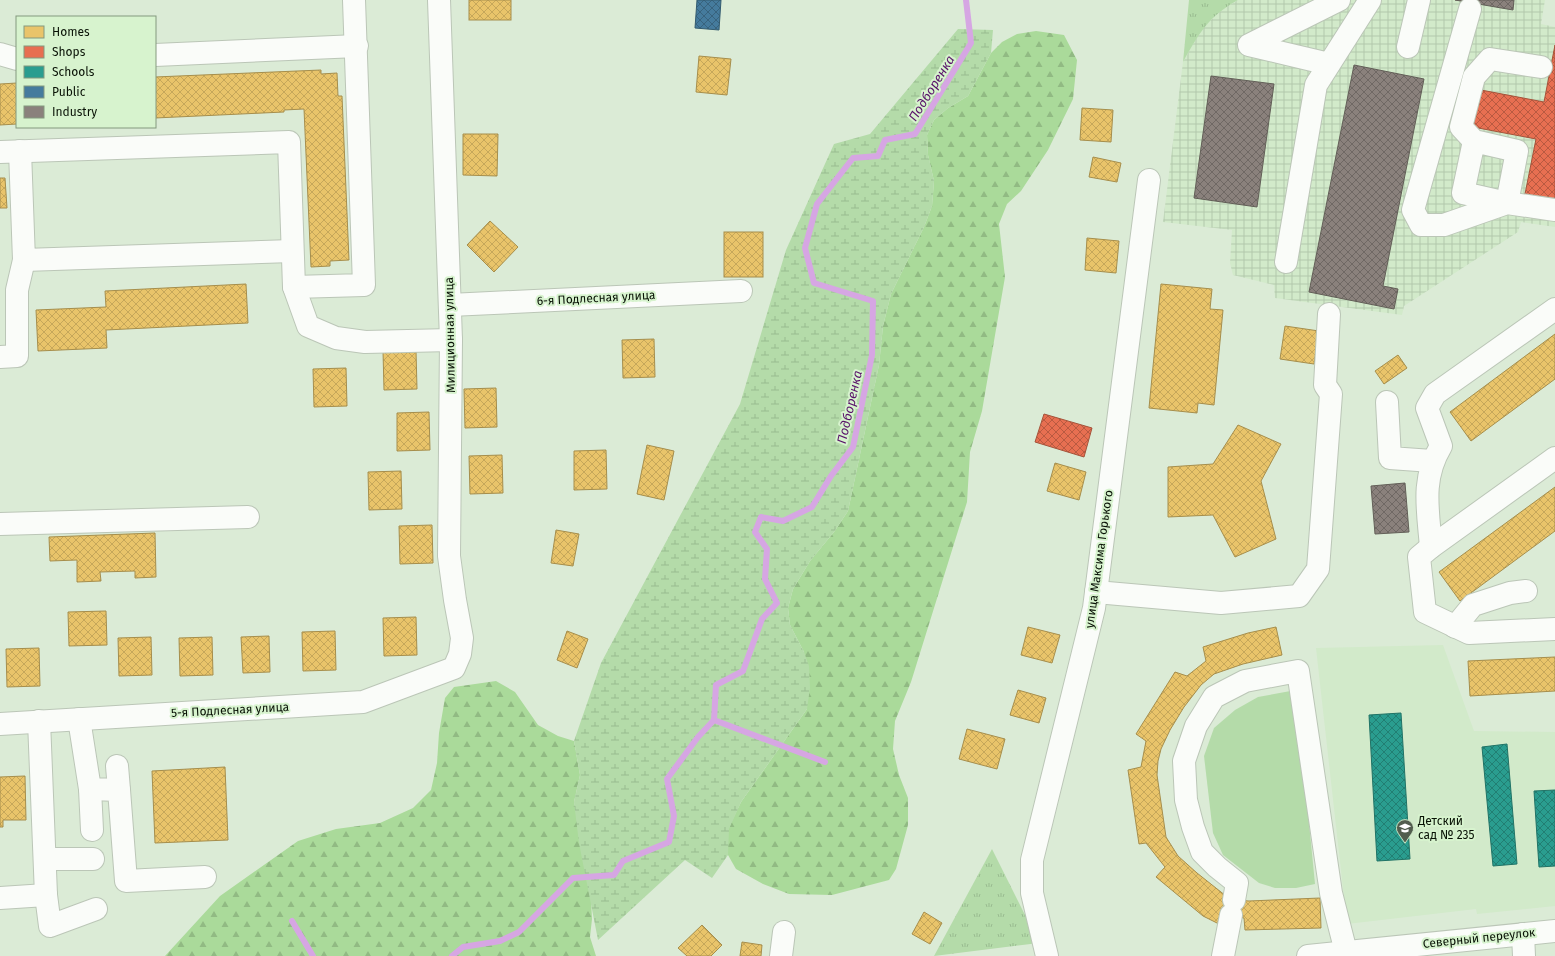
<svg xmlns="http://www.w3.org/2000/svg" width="1555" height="956" viewBox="0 0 1555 956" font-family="'Fira Sans',sans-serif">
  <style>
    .built { fill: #d2eaca }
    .industrial { fill: url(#industrial-grid) }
    .grass { fill: url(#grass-tufts) }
    .forest { fill: url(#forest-firs) }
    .wetland { fill: url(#wetland-marsh) }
    .park { fill: #b4dba9 }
    .homes { fill: url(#homes-cross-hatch); stroke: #a68e4c }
    .shops { fill: url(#shops-cross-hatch); stroke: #a4533a }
    .schools { fill: url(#schools-cross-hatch); stroke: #207366 }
    .public { fill: url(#public-cross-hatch); stroke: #335b6f }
    .industry { fill: url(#industry-cross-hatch); stroke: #635f58 }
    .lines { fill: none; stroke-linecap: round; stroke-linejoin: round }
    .stream { stroke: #d6a6e3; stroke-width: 6 }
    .minor-casing { stroke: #bbc6b7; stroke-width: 24 }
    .minor { stroke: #fafcf9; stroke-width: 22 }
    .labels { text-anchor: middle; stroke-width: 4; stroke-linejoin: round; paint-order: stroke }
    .street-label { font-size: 12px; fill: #081105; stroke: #d7f3ce }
    .poi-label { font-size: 12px; fill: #081105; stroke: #d7f3ce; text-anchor: start }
    .water-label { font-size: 13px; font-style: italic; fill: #581269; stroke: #d7f3ce }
  </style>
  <defs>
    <pattern id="industrial-grid" width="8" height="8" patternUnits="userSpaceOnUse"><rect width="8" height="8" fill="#d2eaca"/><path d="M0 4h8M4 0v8" fill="none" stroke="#b3c8ac"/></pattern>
    <pattern id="grass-tufts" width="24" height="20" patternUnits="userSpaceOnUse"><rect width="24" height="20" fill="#b4dba9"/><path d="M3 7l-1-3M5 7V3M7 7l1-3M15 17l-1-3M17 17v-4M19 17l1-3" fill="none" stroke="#99bb90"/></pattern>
    <pattern id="forest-firs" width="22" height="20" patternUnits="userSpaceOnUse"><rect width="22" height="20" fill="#aada9a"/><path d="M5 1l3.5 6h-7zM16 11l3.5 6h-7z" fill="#91ba83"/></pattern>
    <pattern id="wetland-marsh" width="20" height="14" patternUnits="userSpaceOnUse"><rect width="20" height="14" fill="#b4dba9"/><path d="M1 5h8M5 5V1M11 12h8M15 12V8" fill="none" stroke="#99bb90"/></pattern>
    <pattern id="homes-cross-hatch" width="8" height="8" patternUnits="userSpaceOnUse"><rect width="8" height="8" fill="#e9c46a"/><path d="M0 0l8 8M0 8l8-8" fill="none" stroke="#c6a75a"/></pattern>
    <pattern id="shops-cross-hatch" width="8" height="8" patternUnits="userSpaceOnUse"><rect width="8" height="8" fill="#e76f51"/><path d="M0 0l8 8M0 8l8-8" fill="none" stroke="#b95a41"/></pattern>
    <pattern id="schools-cross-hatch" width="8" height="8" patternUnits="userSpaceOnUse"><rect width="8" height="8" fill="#2a9d8f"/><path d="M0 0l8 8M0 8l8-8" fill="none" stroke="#227f73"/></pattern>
    <pattern id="public-cross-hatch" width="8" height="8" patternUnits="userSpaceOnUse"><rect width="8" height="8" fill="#457b9d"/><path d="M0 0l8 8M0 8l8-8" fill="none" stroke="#38637e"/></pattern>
    <pattern id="industry-cross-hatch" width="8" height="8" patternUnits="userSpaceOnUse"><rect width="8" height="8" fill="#8a817c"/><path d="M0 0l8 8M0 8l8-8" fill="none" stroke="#6f6864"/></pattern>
  </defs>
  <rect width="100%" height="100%" fill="#dbebd6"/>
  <polygon class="built" points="1443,645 1474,731 1555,732 1555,906 1477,914 1476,909 1347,924 1316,648"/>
  <polygon class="industrial" points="1238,0 1545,0 1541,24 1555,27 1555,227 1521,222 1518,232 1404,306 1402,315 1275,298 1274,285 1233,275 1230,263 1232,230 1163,222 1183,62 1202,28 1223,9"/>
  <g class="grass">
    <path d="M1189 0H1238C1207 18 1200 32 1183 62Z"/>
    <polygon points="992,849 1039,943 934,956"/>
  </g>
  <g class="forest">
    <polygon points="1036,31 1064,35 1077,60 1073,99 1048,150 1021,191 1007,204 999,224 1005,277 982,411 970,452 967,502 911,682 895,721 893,749 899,775 908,798 908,825 896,869 889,880 832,895 789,894 763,884 736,869 728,855 728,829 741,802 807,709 804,652 790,625 788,608 793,589 810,561 834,532 848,511 879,365 883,326 891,294 924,227 932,206 934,181 928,155 927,135 934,120 948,108 968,96 991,53 1002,42 1017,34"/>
    <polygon points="496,681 515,692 538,725 558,736 574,741 580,775 574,802 590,881 592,919 590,937 596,956 165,956 220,896 298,841 336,829 380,823 413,808 431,790 437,763 439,733 445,698 454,687"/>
  </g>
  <polygon class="wetland" points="958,29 993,30 991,53 968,96 948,108 934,120 927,135 928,155 934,181 932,206 924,227 891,294 883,326 879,365 848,511 834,532 810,561 793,589 788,608 790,625 804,652 809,666 810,688 807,709 741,802 729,829 728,855 712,878 685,860 598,940 579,843 574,802 580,775 574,741 601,663 740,404 786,250 834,144 870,134"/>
  <polygon class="park" points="1296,690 1315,884 1296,888 1275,888 1259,883 1223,855 1213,833 1204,756 1214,728 1235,710 1258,697"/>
  <g class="homes">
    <rect x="469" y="0" width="42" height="20"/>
    <polygon points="699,56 731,59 727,95 696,92"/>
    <polygon points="321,70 321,74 337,73 338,96 342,96 349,260 330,261 330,266 311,267 304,109 284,110 284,112 155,118 155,77"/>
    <polygon points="17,83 17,124 0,125 0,84"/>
    <polygon points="1082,108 1113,110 1111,142 1080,140"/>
    <polygon points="463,134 498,134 497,176 463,175"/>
    <polygon points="1093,157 1121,163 1117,182 1089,177"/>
    <polygon points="0,178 5,178 7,208 0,208"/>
    <polygon points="490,221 518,247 494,272 467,245"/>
    <rect x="724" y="232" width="39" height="45"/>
    <polygon points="1087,238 1119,241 1116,273 1085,270"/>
    <polygon points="246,284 248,323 106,330 107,348 38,351 36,310 106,307 105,291"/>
    <polygon points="1161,284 1212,289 1210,309 1223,310 1214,405 1198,403 1197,413 1149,408"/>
    <polygon points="1285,326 1319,331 1314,364 1280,359"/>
    <polygon points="1555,334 1555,379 1471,441 1450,412"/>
    <polygon points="654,339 655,377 623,378 622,340"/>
    <polygon points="383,351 416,351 417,389 384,390"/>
    <polygon points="1398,355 1407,368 1384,384 1375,371"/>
    <polygon points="346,368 347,406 314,407 313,369"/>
    <polygon points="496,388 497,427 465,428 464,389"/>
    <polygon points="429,412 430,450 397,451 397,413"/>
    <polygon points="1238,425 1281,444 1261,481 1276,539 1235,557 1213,515 1168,517 1168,467 1213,464"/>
    <polygon points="647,445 674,451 664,500 637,494"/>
    <polygon points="606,450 607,489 574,490 574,451"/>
    <polygon points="502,455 503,493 470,494 469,456"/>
    <polygon points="1055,463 1086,472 1079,500 1047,491"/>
    <polygon points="401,471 402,509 369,510 368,472"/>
    <polygon points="1555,487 1555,531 1460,601 1439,572"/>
    <polygon points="432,525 433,563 400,564 399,526"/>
    <polygon points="556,530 579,534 573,566 551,563"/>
    <polygon points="155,533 156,577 135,578 135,571 100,572 101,581 77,582 77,560 50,561 49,537"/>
    <polygon points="106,611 107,645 69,646 68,612"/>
    <polygon points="416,617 417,655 384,656 383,618"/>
    <polygon points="1028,627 1060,635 1052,663 1021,655"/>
    <polygon points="1276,627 1282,655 1243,664 1214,674 1201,685 1184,707 1170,730 1161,749 1158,761 1157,775 1166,837 1178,856 1197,873 1226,896 1235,900 1249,901 1320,898 1321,928 1245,930 1244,918 1225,914 1219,924 1203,916 1156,877 1165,867 1146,843 1139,844 1128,770 1141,767 1146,741 1136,734 1175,672 1187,676 1206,661 1203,647 1248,633"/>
    <polygon points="335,631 336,670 303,671 302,632"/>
    <polygon points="567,631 588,639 577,668 557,660"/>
    <polygon points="269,636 270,672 243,673 241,637"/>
    <polygon points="151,637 152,675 119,676 118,638"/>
    <polygon points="212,637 213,675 180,676 179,638"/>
    <polygon points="39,648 40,686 7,687 6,649"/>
    <polygon points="1555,657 1555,691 1470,696 1468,661"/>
    <polygon points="1018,690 1046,698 1039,723 1010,715"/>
    <polygon points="967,729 1005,739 997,769 959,759"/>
    <polygon points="225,767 228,840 155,843 152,771"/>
    <polygon points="25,776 26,820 3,820 3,827 0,827 0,777"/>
    <polygon points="924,912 942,923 930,944 912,934"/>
    <polygon points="702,925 722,945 711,956 687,956 678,948"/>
    <polygon points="742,942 762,945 761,956 740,956"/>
  </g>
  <g class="shops">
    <polygon points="1555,45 1555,205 1524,199 1536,139 1473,127 1481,90 1544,102"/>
    <polygon points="1044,414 1092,428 1084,457 1035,442"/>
  </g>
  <g class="schools">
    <polygon points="1401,713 1410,859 1377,861 1369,715"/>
    <polygon points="1507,744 1517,864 1493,866 1482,747"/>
    <polygon points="1555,790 1555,866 1539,867 1534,791"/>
  </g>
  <polygon class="public" points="697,0 721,0 719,30 695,28"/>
  <g class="industry">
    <polygon points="1455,0 1514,0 1513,10"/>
    <polygon points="1354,65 1424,79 1383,286 1398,289 1394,309 1309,292"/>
    <polygon points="1211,76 1274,84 1257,207 1194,198"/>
    <polygon points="1405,483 1409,532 1375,534 1371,486"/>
  </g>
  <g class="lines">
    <g class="stream">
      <polyline points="714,720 825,762"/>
      <polyline points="292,921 313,956"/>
      <polyline points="452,956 463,947 500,941 519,932 573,878 614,875 623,861 669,842 674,816 667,779 698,737 714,720 716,685 743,671 762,619 777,603 765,579 767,549 755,532 761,517 783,521 812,507 831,476 853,447 872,355 873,301 814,283 805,248 817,204 853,158 878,156 885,140 915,134 971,43 966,0"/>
    </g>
    <g class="minor-casing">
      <g id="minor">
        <polyline points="1470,9 1413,210 1421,225 1444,225 1507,203 1555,210"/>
        <polyline points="1408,47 1419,0"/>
        <polyline points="0,54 17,59"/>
        <polyline points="155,55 357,46"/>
        <polyline points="1329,64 1249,45 1339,0"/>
        <polyline points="1474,141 1517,151 1507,203 1463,193 1474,141 1461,127 1474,77 1490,59 1541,67"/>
        <polyline points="20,151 24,260 292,251"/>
        <polyline points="0,152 289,142 294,287 308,326 336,338 365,342 451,340"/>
        <polyline points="1286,262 1316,85 1370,0"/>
        <polyline points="294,287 364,285 354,0"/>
        <polyline points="450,305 741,291"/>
        <polyline points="0,357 17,356 17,290 24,260"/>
        <polyline points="1387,402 1390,458 1432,461"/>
        <polyline points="1555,458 1431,547 1419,557 1425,612 1469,633 1555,629"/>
        <polyline points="0,524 248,517"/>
        <path d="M1431 547C1428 510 1421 479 1441 446L1427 408 1435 394 1555 309"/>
        <polyline points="1096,592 1221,603 1299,596 1318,569 1331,394 1325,385 1329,314"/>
        <polyline points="1455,627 1473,605 1510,593 1526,591"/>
        <polyline points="79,719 90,789 119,790 126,881 205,877"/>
        <polyline points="39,721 46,895 50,926 96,909"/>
        <polyline points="0,724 363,702 454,668 460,654 462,638 455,600 449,556 451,340 439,0"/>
        <polyline points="117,766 119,790"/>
        <polyline points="90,789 92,830"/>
        <polyline points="45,859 93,859"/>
        <polyline points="0,898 46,895"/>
        <polyline points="1234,900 1237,883 1217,867 1202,852 1193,827 1186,800 1184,761 1196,726 1214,697 1245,681 1298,671 1331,893 1347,956"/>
        <polyline points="1523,934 1524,956"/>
        <polyline points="781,956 784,932"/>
        <polyline points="1047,956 1032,893 1032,860 1094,608 1149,180"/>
        <polyline points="1223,956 1231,915"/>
        <polyline points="1308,956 1555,931"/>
      </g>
    </g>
    <use href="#minor" class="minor"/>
  </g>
  <defs>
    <g id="school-pin" transform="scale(0.9)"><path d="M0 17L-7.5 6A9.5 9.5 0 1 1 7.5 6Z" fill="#525d4e" stroke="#d7f3ce"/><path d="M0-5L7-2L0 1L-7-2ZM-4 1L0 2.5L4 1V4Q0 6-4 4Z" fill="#fff"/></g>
  </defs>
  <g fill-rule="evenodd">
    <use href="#school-pin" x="1405" y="828"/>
  </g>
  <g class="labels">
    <g class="street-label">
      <text transform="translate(596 298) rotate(-3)" y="4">6-я Подлесная улица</text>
      <text transform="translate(450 335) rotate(-91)" y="4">Милиционная улица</text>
      <text transform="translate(1099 559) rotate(-82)" y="4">улица Максима Горького</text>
      <text transform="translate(230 710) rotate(-3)" y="4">5-я Подлесная улица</text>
      <text transform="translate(1479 938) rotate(-6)" y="4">Северный переулок</text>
    </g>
    <g class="poi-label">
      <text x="1418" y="825">Детский<tspan x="1418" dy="14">сад № 235</tspan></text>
    </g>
    <g class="water-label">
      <text transform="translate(931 88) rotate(-58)" y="5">Подборенка</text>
      <text transform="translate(849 407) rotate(-77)" y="5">Подборенка</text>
    </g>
  </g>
  <rect x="16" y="16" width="140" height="112" fill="#d7f3ce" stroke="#84997e"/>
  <rect x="24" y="26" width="20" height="12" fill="#e9c46a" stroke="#84997e"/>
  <text x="52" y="36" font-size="12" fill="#081105">Homes</text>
  <rect x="24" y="46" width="20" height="12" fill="#e76f51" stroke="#84997e"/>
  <text x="52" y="56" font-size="12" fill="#081105">Shops</text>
  <rect x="24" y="66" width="20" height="12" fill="#2a9d8f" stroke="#84997e"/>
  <text x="52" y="76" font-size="12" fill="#081105">Schools</text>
  <rect x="24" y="86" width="20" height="12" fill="#457b9d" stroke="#84997e"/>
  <text x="52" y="96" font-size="12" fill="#081105">Public</text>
  <rect x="24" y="106" width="20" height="12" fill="#8a817c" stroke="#84997e"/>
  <text x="52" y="116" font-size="12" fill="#081105">Industry</text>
</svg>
